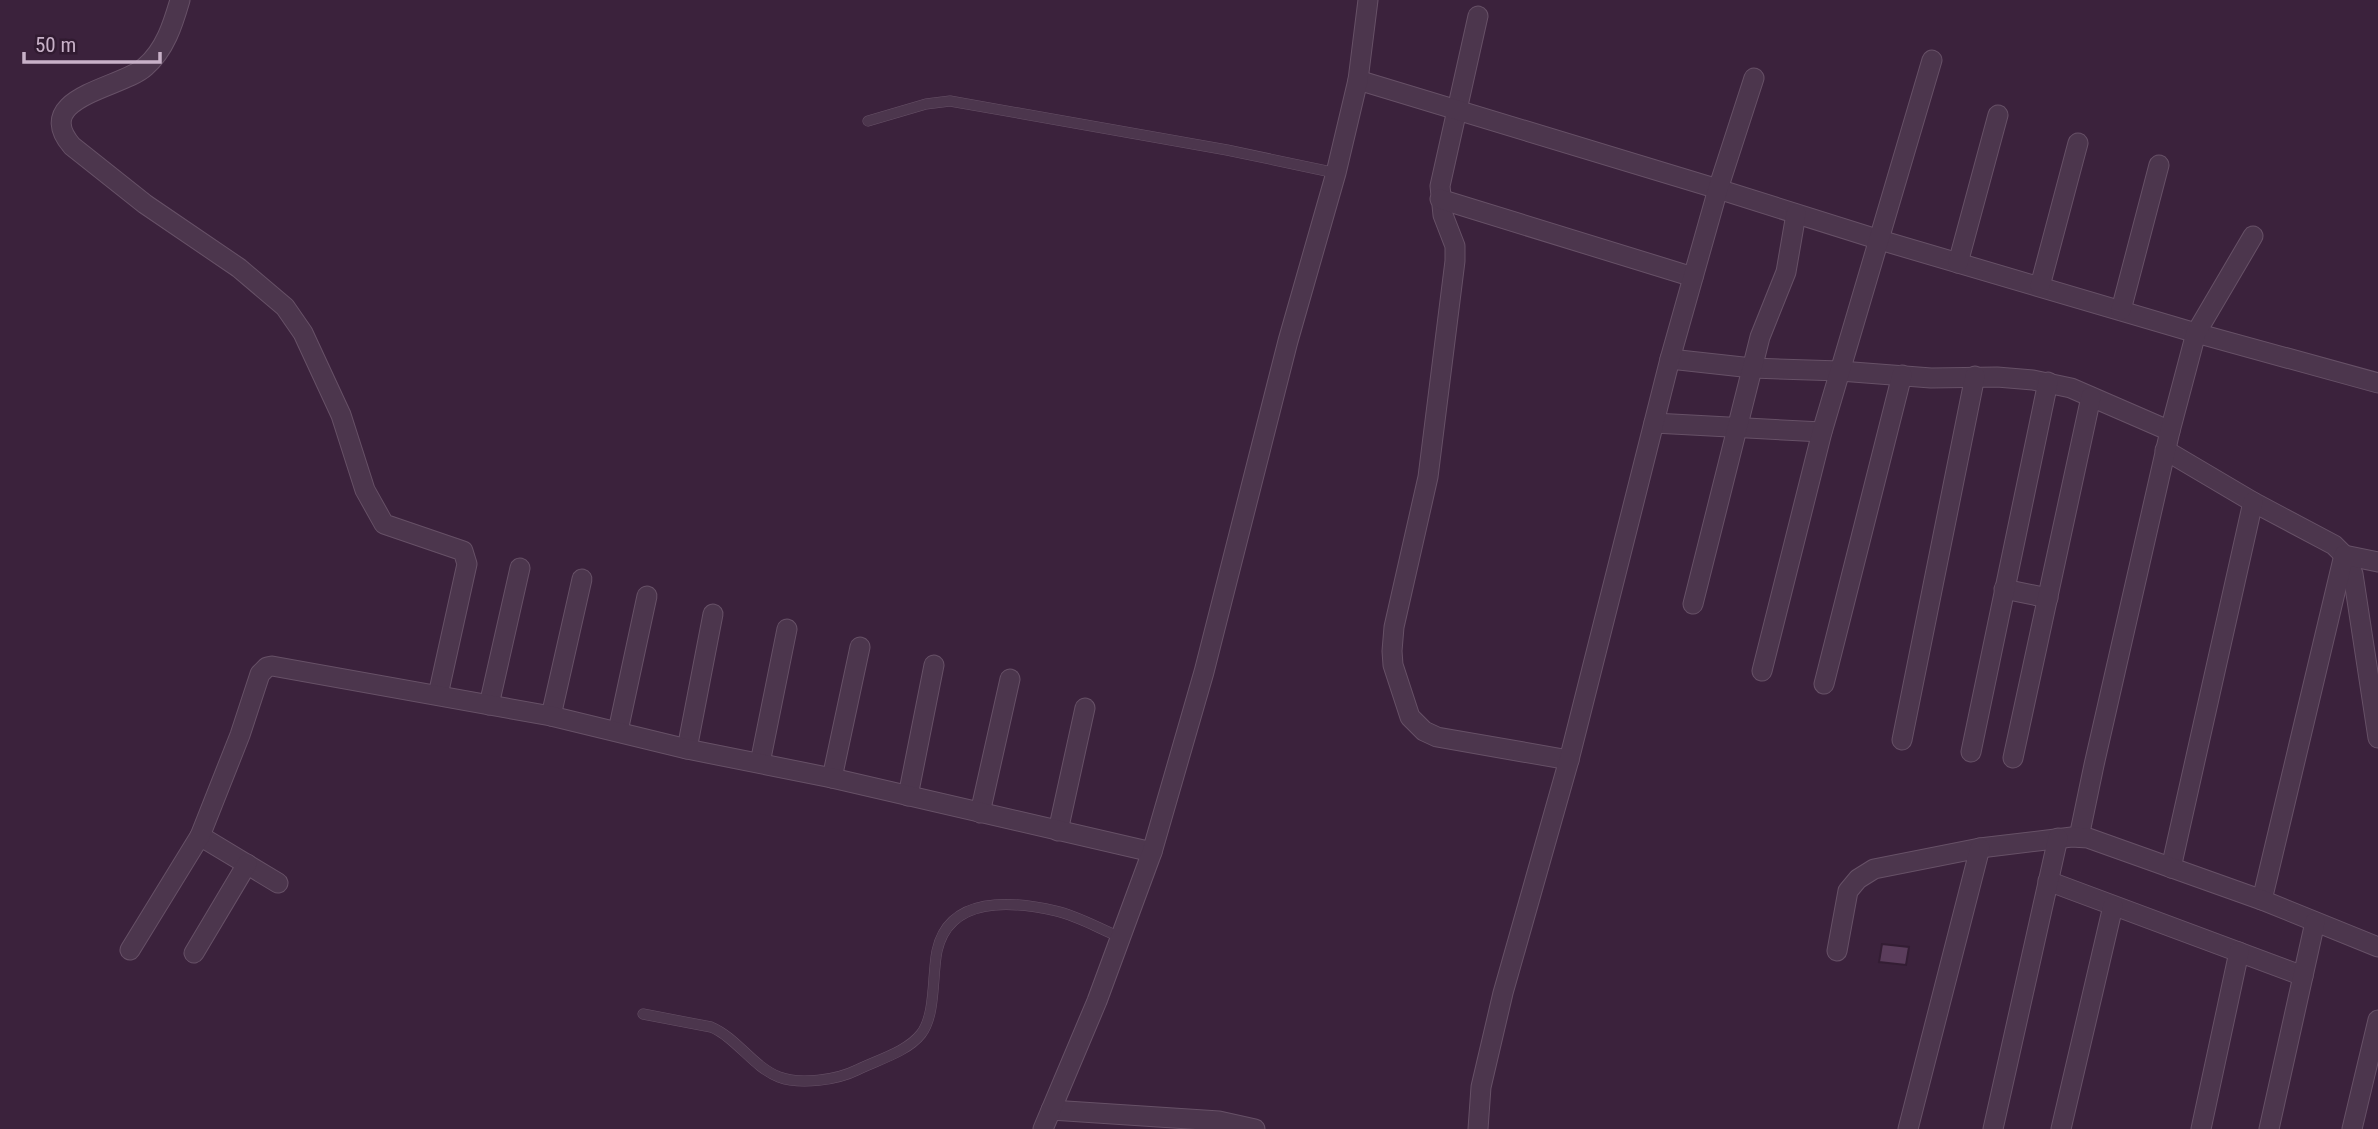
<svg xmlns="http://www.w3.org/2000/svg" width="2378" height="1129" viewBox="0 0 2378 1129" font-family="'Roboto Condensed',sans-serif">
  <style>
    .building { fill: #5b3d5c; stroke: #331d33; stroke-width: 2 }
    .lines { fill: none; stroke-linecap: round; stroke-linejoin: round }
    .service-casing { stroke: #675167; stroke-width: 11 }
    .minor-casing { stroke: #675167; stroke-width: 21 }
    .service { stroke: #4c364d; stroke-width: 10 }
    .minor { stroke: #4c364d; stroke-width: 19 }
  </style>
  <rect width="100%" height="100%" fill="#3b223c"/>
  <polygon class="building" points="1882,944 1909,947 1906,965 1879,962"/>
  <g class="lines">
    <g class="service-casing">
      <g id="service">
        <polyline points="868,121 926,104 950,101 1227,150 1336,173"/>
        <path d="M643 1014 711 1027C737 1038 753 1067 779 1077 800 1085 837 1080 857 1070 877 1060 907 1052 921 1034 936 1015 932 975 937 951 949 895 1013 901 1056 911 1078 916 1100 929 1120 937"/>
      </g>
    </g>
    <g class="minor-casing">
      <g id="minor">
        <path d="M180 0C173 24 165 50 145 67 122 88 30 97 72 146L145 204 239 268 285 307 303 333 341 415 365 490 384 524 463 551 467 564 438 695"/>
        <polyline points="1478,16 1440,186 1443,215 1455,246 1455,261 1428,477 1394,627 1392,651 1393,665 1410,717 1424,731 1437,737 1569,760"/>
        <polyline points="1358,80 1718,189 1880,240 2196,333 2378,383"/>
        <polyline points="1440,199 1693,277"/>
        <polyline points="1958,263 1998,115"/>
        <polyline points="2040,286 2078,143"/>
        <polyline points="2121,310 2159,165"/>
        <polyline points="1670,359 1752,368 1840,371 1931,378 1997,377 2033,380 2071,388 2170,431"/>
        <polyline points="1654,423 1822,432"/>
        <polyline points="2165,450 2253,502 2334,545 2344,555 2353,574 2378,738"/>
        <polyline points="2004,589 2048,598"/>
        <polyline points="1693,604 1760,337 1786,272 1796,214"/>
        <polyline points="1762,671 1822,432 1932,60"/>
        <polyline points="1824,684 1902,375"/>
        <polyline points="489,705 520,568"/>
        <polyline points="551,716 582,579"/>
        <polyline points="618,731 647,596"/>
        <polyline points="1902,740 1975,376"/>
        <polyline points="687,749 713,614"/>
        <polyline points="1971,752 2048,382"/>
        <polyline points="2013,758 2091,397"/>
        <polyline points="760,763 787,629"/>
        <polyline points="832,778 860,647"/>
        <polyline points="908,796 934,665"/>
        <polyline points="980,813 1010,679"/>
        <polyline points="1058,831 1085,708"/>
        <polyline points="200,836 278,883"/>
        <polyline points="2079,837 2094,765 2170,431 2196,333 2253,236"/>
        <polyline points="2171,868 2253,502"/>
        <polyline points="2048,881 2303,976"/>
        <polyline points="2262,900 2344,555 2378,562"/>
        <polyline points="130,950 200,836 240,735 260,674 267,667 272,666 551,716 687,749 832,778 1152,852"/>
        <polyline points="1837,951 1848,891 1858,879 1874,869 1980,848 2072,837 2088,838 2262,900 2378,947"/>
        <polyline points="194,953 247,864"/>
        <polyline points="1051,1110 1219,1121 1255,1129"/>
        <polyline points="1043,1129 1097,1001 1152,852 1204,672 1288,341 1336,173 1358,80 1368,0"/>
        <polyline points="1478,1129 1481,1087 1503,993 1569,760 1670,359 1718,189 1754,78"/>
        <polyline points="1908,1129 1980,848"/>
        <polyline points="1993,1129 2058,838"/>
        <polyline points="2061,1129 2113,906"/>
        <polyline points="2201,1129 2239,952"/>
        <polyline points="2269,1129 2315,922"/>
        <polyline points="2352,1129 2378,1020"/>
      </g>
    </g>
    <use href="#service" class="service"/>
    <use href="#minor" class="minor"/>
  </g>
  <path d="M24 52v10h136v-10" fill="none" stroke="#c8b1c8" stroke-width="3.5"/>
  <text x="35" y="52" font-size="21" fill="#c8b1c8" stroke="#311b31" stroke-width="5" paint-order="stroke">50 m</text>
</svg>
